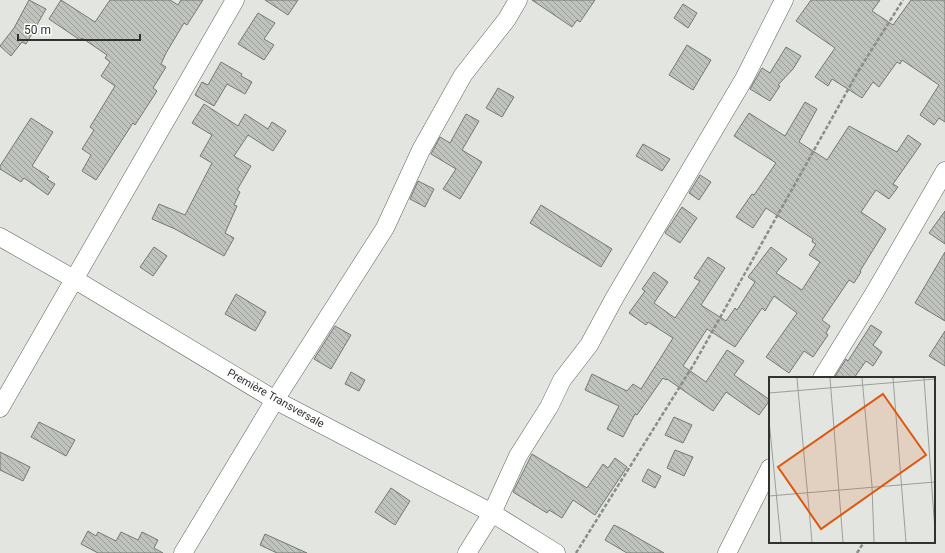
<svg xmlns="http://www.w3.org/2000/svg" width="945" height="553" viewBox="0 0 945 553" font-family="Roboto,sans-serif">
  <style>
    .building { fill: url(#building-back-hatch); stroke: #757873 }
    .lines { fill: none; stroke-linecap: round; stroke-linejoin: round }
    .street-casing { stroke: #5e625c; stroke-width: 19 }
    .path { stroke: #8a8d88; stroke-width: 2.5; stroke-dasharray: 4 2; stroke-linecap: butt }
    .street { stroke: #fff; stroke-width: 18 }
    .labels { text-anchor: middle; stroke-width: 3.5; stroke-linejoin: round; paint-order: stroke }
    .street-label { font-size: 11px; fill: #30322f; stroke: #fff }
    .inset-road { fill: none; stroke: #9b9e99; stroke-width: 1 }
    .view { fill: #df570e; fill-opacity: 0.15; stroke: #df570e; stroke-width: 2 }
    .inset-edge { fill: none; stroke: #30322f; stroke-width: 2 }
  </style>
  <defs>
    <pattern id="building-back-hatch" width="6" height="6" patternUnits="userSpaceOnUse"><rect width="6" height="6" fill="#bfc3bd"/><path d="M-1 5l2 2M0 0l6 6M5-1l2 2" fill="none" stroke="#9c9f9a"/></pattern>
  </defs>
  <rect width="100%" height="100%" fill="#e3e6e0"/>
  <g class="building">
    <polygon points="29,0 46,9 26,44 22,42 11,56 0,46 14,28"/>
    <polygon points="61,0 95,22 110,0 170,0 178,5 181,0 203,0 187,25 184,23 166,53 161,64 166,67 153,88 157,91 135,125 133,123 96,180 82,171 91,155 82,149 94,130 90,127 115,86 101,76 110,62 105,58 107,55 82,38 80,40 49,19"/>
    <polygon points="265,0 298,0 288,15"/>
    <polygon points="532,0 595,0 580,22 577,20 572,27"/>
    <polygon points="811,0 880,0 872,11 893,25 911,0 945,0 945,122 939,118 934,125 920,115 939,85 902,60 900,64 897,62 879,87 873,82 862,98 832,79 828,86 815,77 835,48 796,21"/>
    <polygon points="683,4 697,13 688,28 674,18"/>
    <polygon points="258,13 275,23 264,39 274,45 264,60 238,44"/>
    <polygon points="687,45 711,60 693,90 669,75"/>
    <polygon points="786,47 801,56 793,69 778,85 780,86 770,101 750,89 762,68 770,73"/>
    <polygon points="221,62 242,74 241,76 252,82 245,94 227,84 214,106 195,95 202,82 208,85"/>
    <polygon points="498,88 514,97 502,117 486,108"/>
    <polygon points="805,102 817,109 799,142 827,160 849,126 897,152 908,135 921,144 893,184 898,187 889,199 876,190 861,212 886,229 860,271 861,272 854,283 849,280 822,320 830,326 826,333 828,335 813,357 804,351 789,373 766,357 797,313 774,296 765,311 762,308 735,347 707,329 683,366 706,382 727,350 744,361 734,375 770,400 759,415 726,392 713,411 667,379 666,380 663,378 637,415 635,414 623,437 607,429 619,406 585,390 592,374 627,391 633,384 641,389 673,338 648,322 646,325 629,313 645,291 642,289 654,272 668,282 654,303 675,318 700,281 694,278 708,257 725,268 701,305 726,321 735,308 737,310 755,282 748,277 771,247 787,259 776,273 802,290 820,262 809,255 816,244 812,242 813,239 766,208 753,228 736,217 752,194 754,195 776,163 734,136 749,113 785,136"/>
    <polygon points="204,104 238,126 245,114 268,129 272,122 286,131 273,151 248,135 234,156 251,166 237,190 240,192 234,205 237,206 225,233 234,238 224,256 175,229 152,219 159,204 185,215 212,163 200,156 212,135 192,123"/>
    <polygon points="466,114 479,121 462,150 482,162 460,199 443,189 456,169 431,154 440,137 450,143"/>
    <polygon points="31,118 53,132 32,166 49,177 47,179 55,184 48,195 24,178 21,182 0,169 0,166"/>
    <polygon points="643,144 670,159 662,171 636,156"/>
    <polygon points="700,175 711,182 699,200 689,193"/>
    <polygon points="418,181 434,189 425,207 410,199"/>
    <polygon points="541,205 612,249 601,267 530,223"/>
    <polygon points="682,207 697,218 680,243 665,233"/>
    <polygon points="945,211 945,244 929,233"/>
    <polygon points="154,247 167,256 153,276 140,267"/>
    <polygon points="945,252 945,321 915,303"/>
    <polygon points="236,294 266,312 255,331 225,314"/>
    <polygon points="871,325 882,332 873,345 882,352 873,366 866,361 854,378 834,378 846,359 848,361"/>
    <polygon points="335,326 351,335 331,369 314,359"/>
    <polygon points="945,331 945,366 929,356"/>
    <polygon points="351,372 365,380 359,391 345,384"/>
    <polygon points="674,417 692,425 683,443 665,435"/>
    <polygon points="39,422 75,440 66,456 31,437"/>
    <polygon points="675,450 693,457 684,476 667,468"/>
    <polygon points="0,452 30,467 23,481 0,470"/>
    <polygon points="532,454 587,488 603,464 608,468 615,458 627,467 595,515 573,500 562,518 549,510 547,513 513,492"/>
    <polygon points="648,469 661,476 655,488 642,481"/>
    <polygon points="391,488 410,501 395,525 375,512"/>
    <polygon points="614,525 626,531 664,553 627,553 605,540"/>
    <polygon points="88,531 96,536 98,532 116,541 121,532 138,540 142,532 158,540 154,548 163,553 98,553 81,544"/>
    <polygon points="265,534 307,553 277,553 260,545"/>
  </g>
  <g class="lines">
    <g class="street-casing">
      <g id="street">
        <polyline points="0,237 74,279 275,400 492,513 556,553"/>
        <polyline points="822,378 875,292 945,171"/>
        <polyline points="0,408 235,0"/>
        <polyline points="183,553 275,400 385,228 421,150 463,75 507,19 518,0"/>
        <polyline points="467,553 492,513 518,456 549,407 562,380 589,345 615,297 744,79 784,0"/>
        <polyline points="727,553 770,468"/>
      </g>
    </g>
    <g class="path">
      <polyline points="576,553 694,364 859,70 903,0"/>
      <polyline points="857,553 864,542"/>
    </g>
    <use href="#street" class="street"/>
  </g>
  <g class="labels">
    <g class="street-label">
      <text transform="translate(276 398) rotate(29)" y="4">Première Transversale</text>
    </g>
  </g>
  <g transform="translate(769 377)">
    <rect width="166" height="166" fill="#e3e6e0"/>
    <path class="inset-road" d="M28 1 43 165M61 1 74 165M93 1 103 109 105 165M124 1 137 165M155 1 166 154M0 16 166 2M0 43 12 165M0 119 166 105"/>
    <path class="view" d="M114 17 157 78 52 152 9 90Z"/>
    <rect width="166" height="166" class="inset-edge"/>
  </g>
  <path d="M18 34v6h122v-6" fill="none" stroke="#30322f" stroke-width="2"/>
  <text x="24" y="34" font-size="12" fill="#30322f" stroke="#ffffff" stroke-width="3" paint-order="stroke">50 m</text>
</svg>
